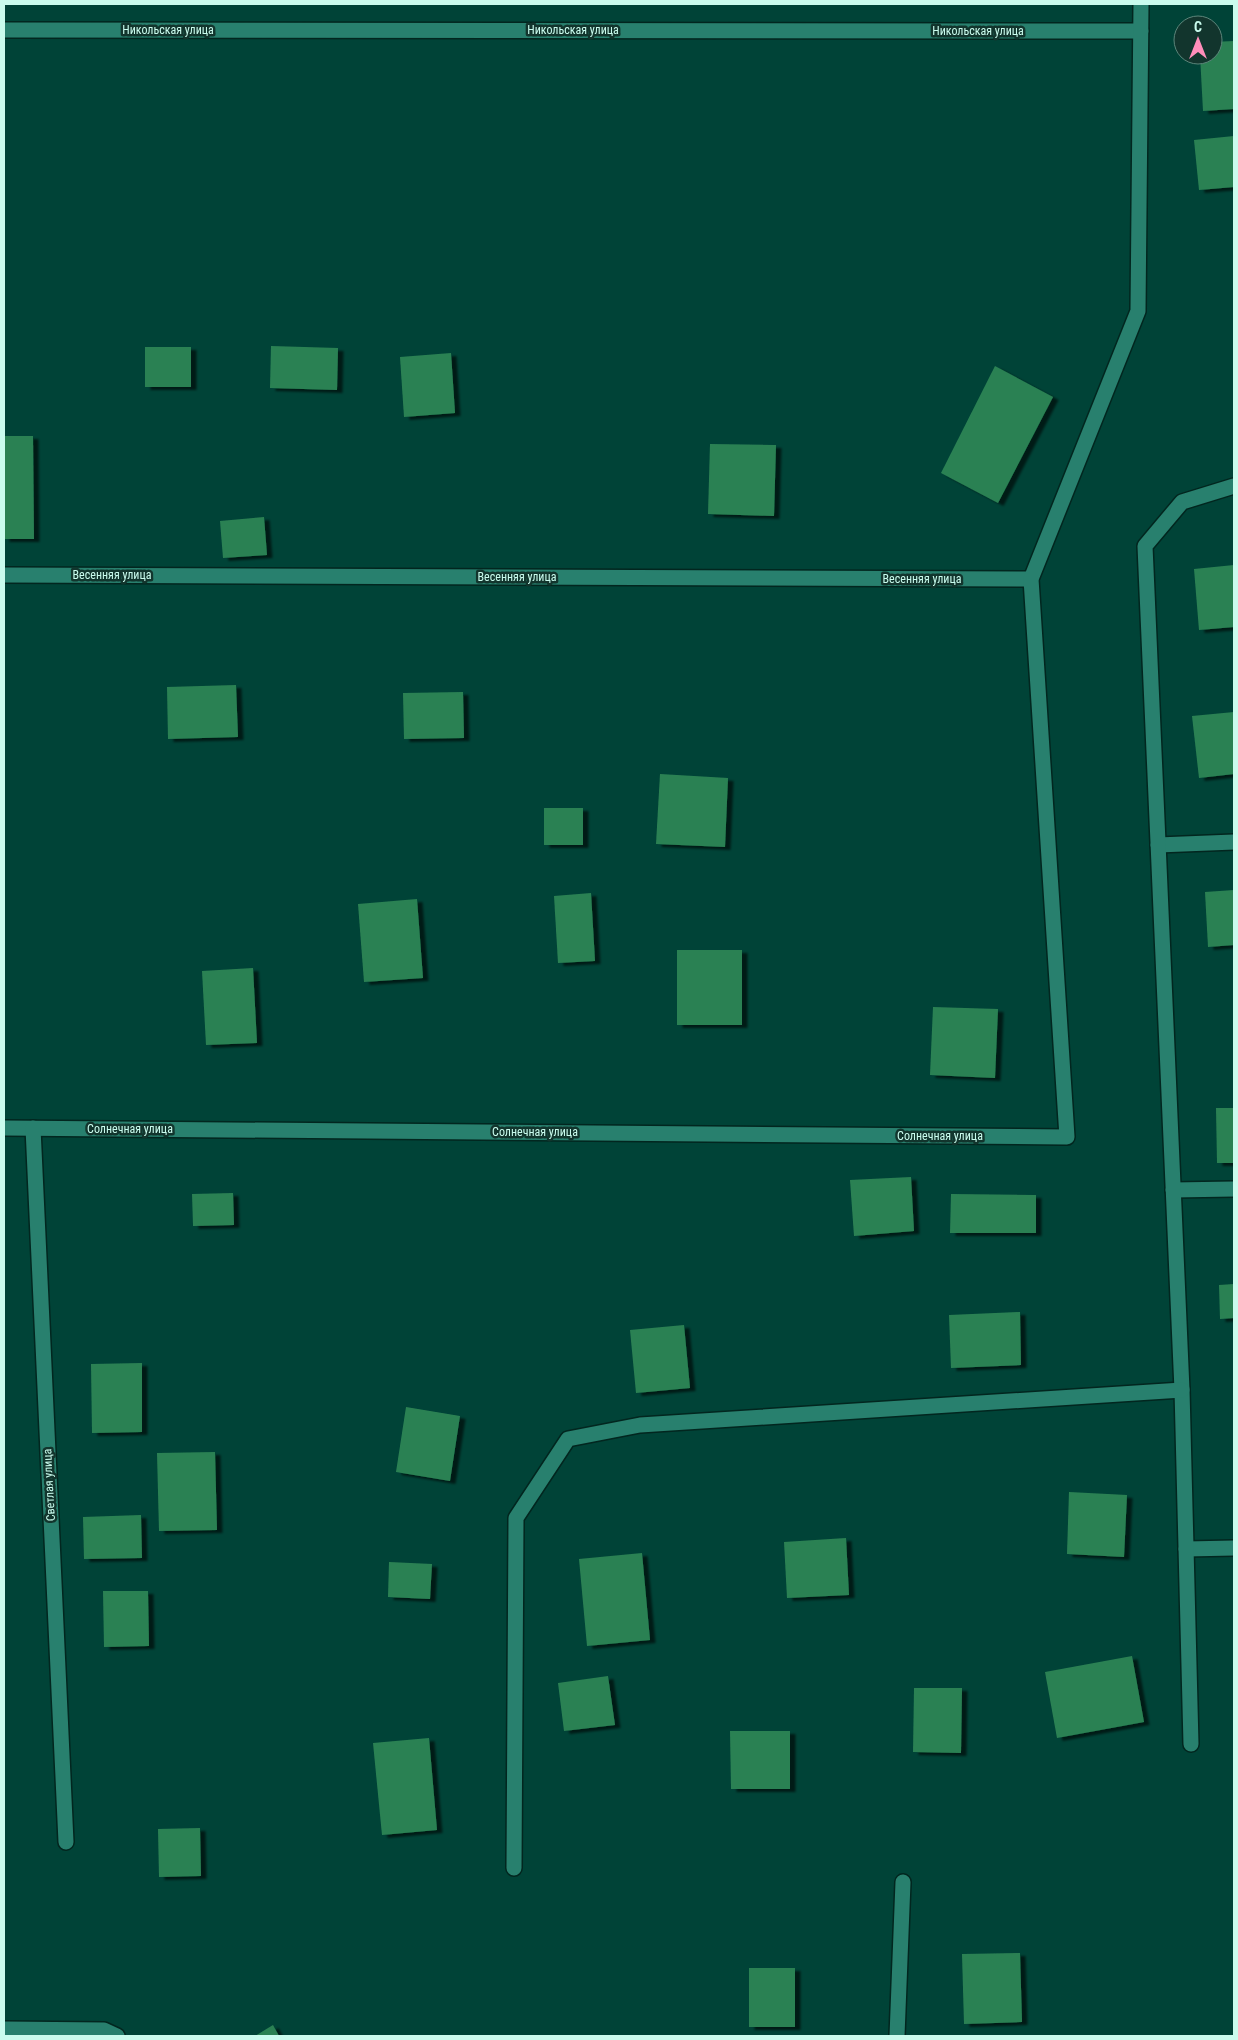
<svg xmlns="http://www.w3.org/2000/svg" width="1238" height="2040" viewBox="0 0 1238 2040" font-family="'Roboto Condensed',sans-serif">
  <style>
    .building { fill: #2b8153; filter: url(#shadow) }
    .lines { fill: none; stroke-linecap: round; stroke-linejoin: round }
    .street-casing { stroke: #02261f; stroke-width: 18 }
    .street { stroke: #28806e; stroke-width: 15 }
    .labels { text-anchor: middle; stroke-width: 5; stroke-linejoin: round; paint-order: stroke }
    .street-label { font-size: 12px; fill: #cafcee; stroke: #12352d }
  </style>
  <defs>
    <filter id="shadow"><feDropShadow dx="5.5" dy="3" stdDeviation="1" flood-color="#0009"/></filter>
  </defs>
  <rect width="100%" height="100%" fill="#004337"/>
  <g class="building">
    <polygon points="1234,41 1234,109 1203,111 1200,55 1213,55 1213,42"/>
    <polygon points="1234,136 1234,187 1199,190 1194,140"/>
    <polygon points="271,346 338,348 337,390 270,388"/>
    <rect x="145" y="347" width="46" height="40"/>
    <polygon points="451,353 455,413 404,417 400,357"/>
    <polygon points="995,366 1053,397 998,503 941,473"/>
    <polygon points="4,436 33,436 34,539 4,539"/>
    <polygon points="710,444 776,445 774,516 708,514"/>
    <polygon points="264,517 267,555 223,558 220,521"/>
    <polygon points="1234,565 1234,627 1199,630 1194,569"/>
    <polygon points="236,685 238,737 168,739 167,687"/>
    <polygon points="463,692 464,738 404,739 403,693"/>
    <polygon points="1234,712 1234,774 1199,778 1192,716"/>
    <polygon points="660,774 728,778 725,847 656,844"/>
    <rect x="544" y="808" width="39" height="37"/>
    <polygon points="1234,890 1234,945 1208,947 1205,892"/>
    <polygon points="591,893 595,961 558,963 554,896"/>
    <polygon points="417,899 423,978 364,982 358,904"/>
    <rect x="677" y="950" width="65" height="75"/>
    <polygon points="253,968 257,1043 206,1045 202,971"/>
    <polygon points="933,1007 998,1009 995,1078 930,1075"/>
    <polygon points="1216,1108 1234,1108 1234,1163 1217,1163"/>
    <polygon points="911,1177 914,1231 854,1236 850,1180"/>
    <polygon points="233,1193 234,1225 193,1226 192,1194"/>
    <polygon points="951,1194 1036,1195 1036,1233 950,1233"/>
    <polygon points="1234,1284 1234,1318 1220,1319 1219,1285"/>
    <polygon points="1020,1312 1021,1365 951,1368 949,1315"/>
    <polygon points="684,1325 690,1388 636,1393 630,1330"/>
    <polygon points="142,1363 142,1432 92,1433 91,1364"/>
    <polygon points="406,1407 460,1416 450,1481 396,1472"/>
    <polygon points="215,1452 217,1530 159,1531 157,1453"/>
    <polygon points="1069,1492 1127,1495 1124,1557 1067,1554"/>
    <polygon points="141,1515 142,1558 84,1559 83,1517"/>
    <polygon points="846,1538 849,1595 787,1598 784,1542"/>
    <polygon points="642,1553 650,1640 587,1646 579,1559"/>
    <polygon points="389,1562 432,1564 430,1599 388,1597"/>
    <polygon points="103,1591 148,1591 149,1646 104,1647"/>
    <polygon points="1132,1656 1144,1722 1057,1738 1045,1672"/>
    <polygon points="608,1676 615,1725 564,1731 558,1683"/>
    <polygon points="914,1688 962,1688 961,1753 913,1752"/>
    <polygon points="730,1731 790,1731 790,1789 731,1789"/>
    <polygon points="429,1738 437,1830 382,1835 373,1743"/>
    <polygon points="200,1828 201,1876 159,1877 158,1829"/>
    <polygon points="1020,1953 1022,2022 964,2024 962,1954"/>
    <rect x="749" y="1968" width="46" height="59"/>
    <polygon points="273,2025 279,2036 255,2036"/>
  </g>
  <g class="lines">
    <g class="street-casing">
      <g id="street">
        <polyline points="4,30 1141,31"/>
        <polyline points="4,575 1031,579"/>
        <polyline points="1158,845 1234,842"/>
        <polyline points="4,1128 1067,1137 1031,579 1138,311 1141,4"/>
        <polyline points="33,1128 66,1842"/>
        <polyline points="1173,1190 1234,1189"/>
        <polyline points="1186,1549 1234,1548"/>
        <polyline points="1191,1744 1182,1390 1145,546 1182,502 1234,486"/>
        <polyline points="514,1868 516,1518 568,1439 640,1425 1182,1390"/>
        <polyline points="4,2029 104,2030 117,2036"/>
        <polyline points="897,2036 903,1882"/>
      </g>
    </g>
    <use href="#street" class="street"/>
  </g>
  <g class="labels">
    <g class="street-label">
      <text x="168" y="34">Никольская улица</text>
      <text x="573" y="34">Никольская улица</text>
      <text x="978" y="35">Никольская улица</text>
      <text x="112" y="579">Весенняя улица</text>
      <text x="517" y="581">Весенняя улица</text>
      <text x="922" y="583">Весенняя улица</text>
      <text x="130" y="1133">Солнечная улица</text>
      <text x="535" y="1136">Солнечная улица</text>
      <text x="940" y="1140">Солнечная улица</text>
      <text transform="translate(49 1485) rotate(-93)" y="4">Светлая улица</text>
    </g>
  </g>
  <rect width="1238" height="2040" fill="none" stroke="#cafcee" stroke-width="10"/>
  <g transform="translate(1198 40)"><circle r="24" fill="#12352d" stroke="#5c857a"/>
  <path d="M0-4L9 19L0 12L-9 19Z" fill="#ff8eba"/>
  <text y="-8" font-size="14" font-weight="bold" text-anchor="middle" fill="#cafcee">С</text>
  </g>
</svg>
